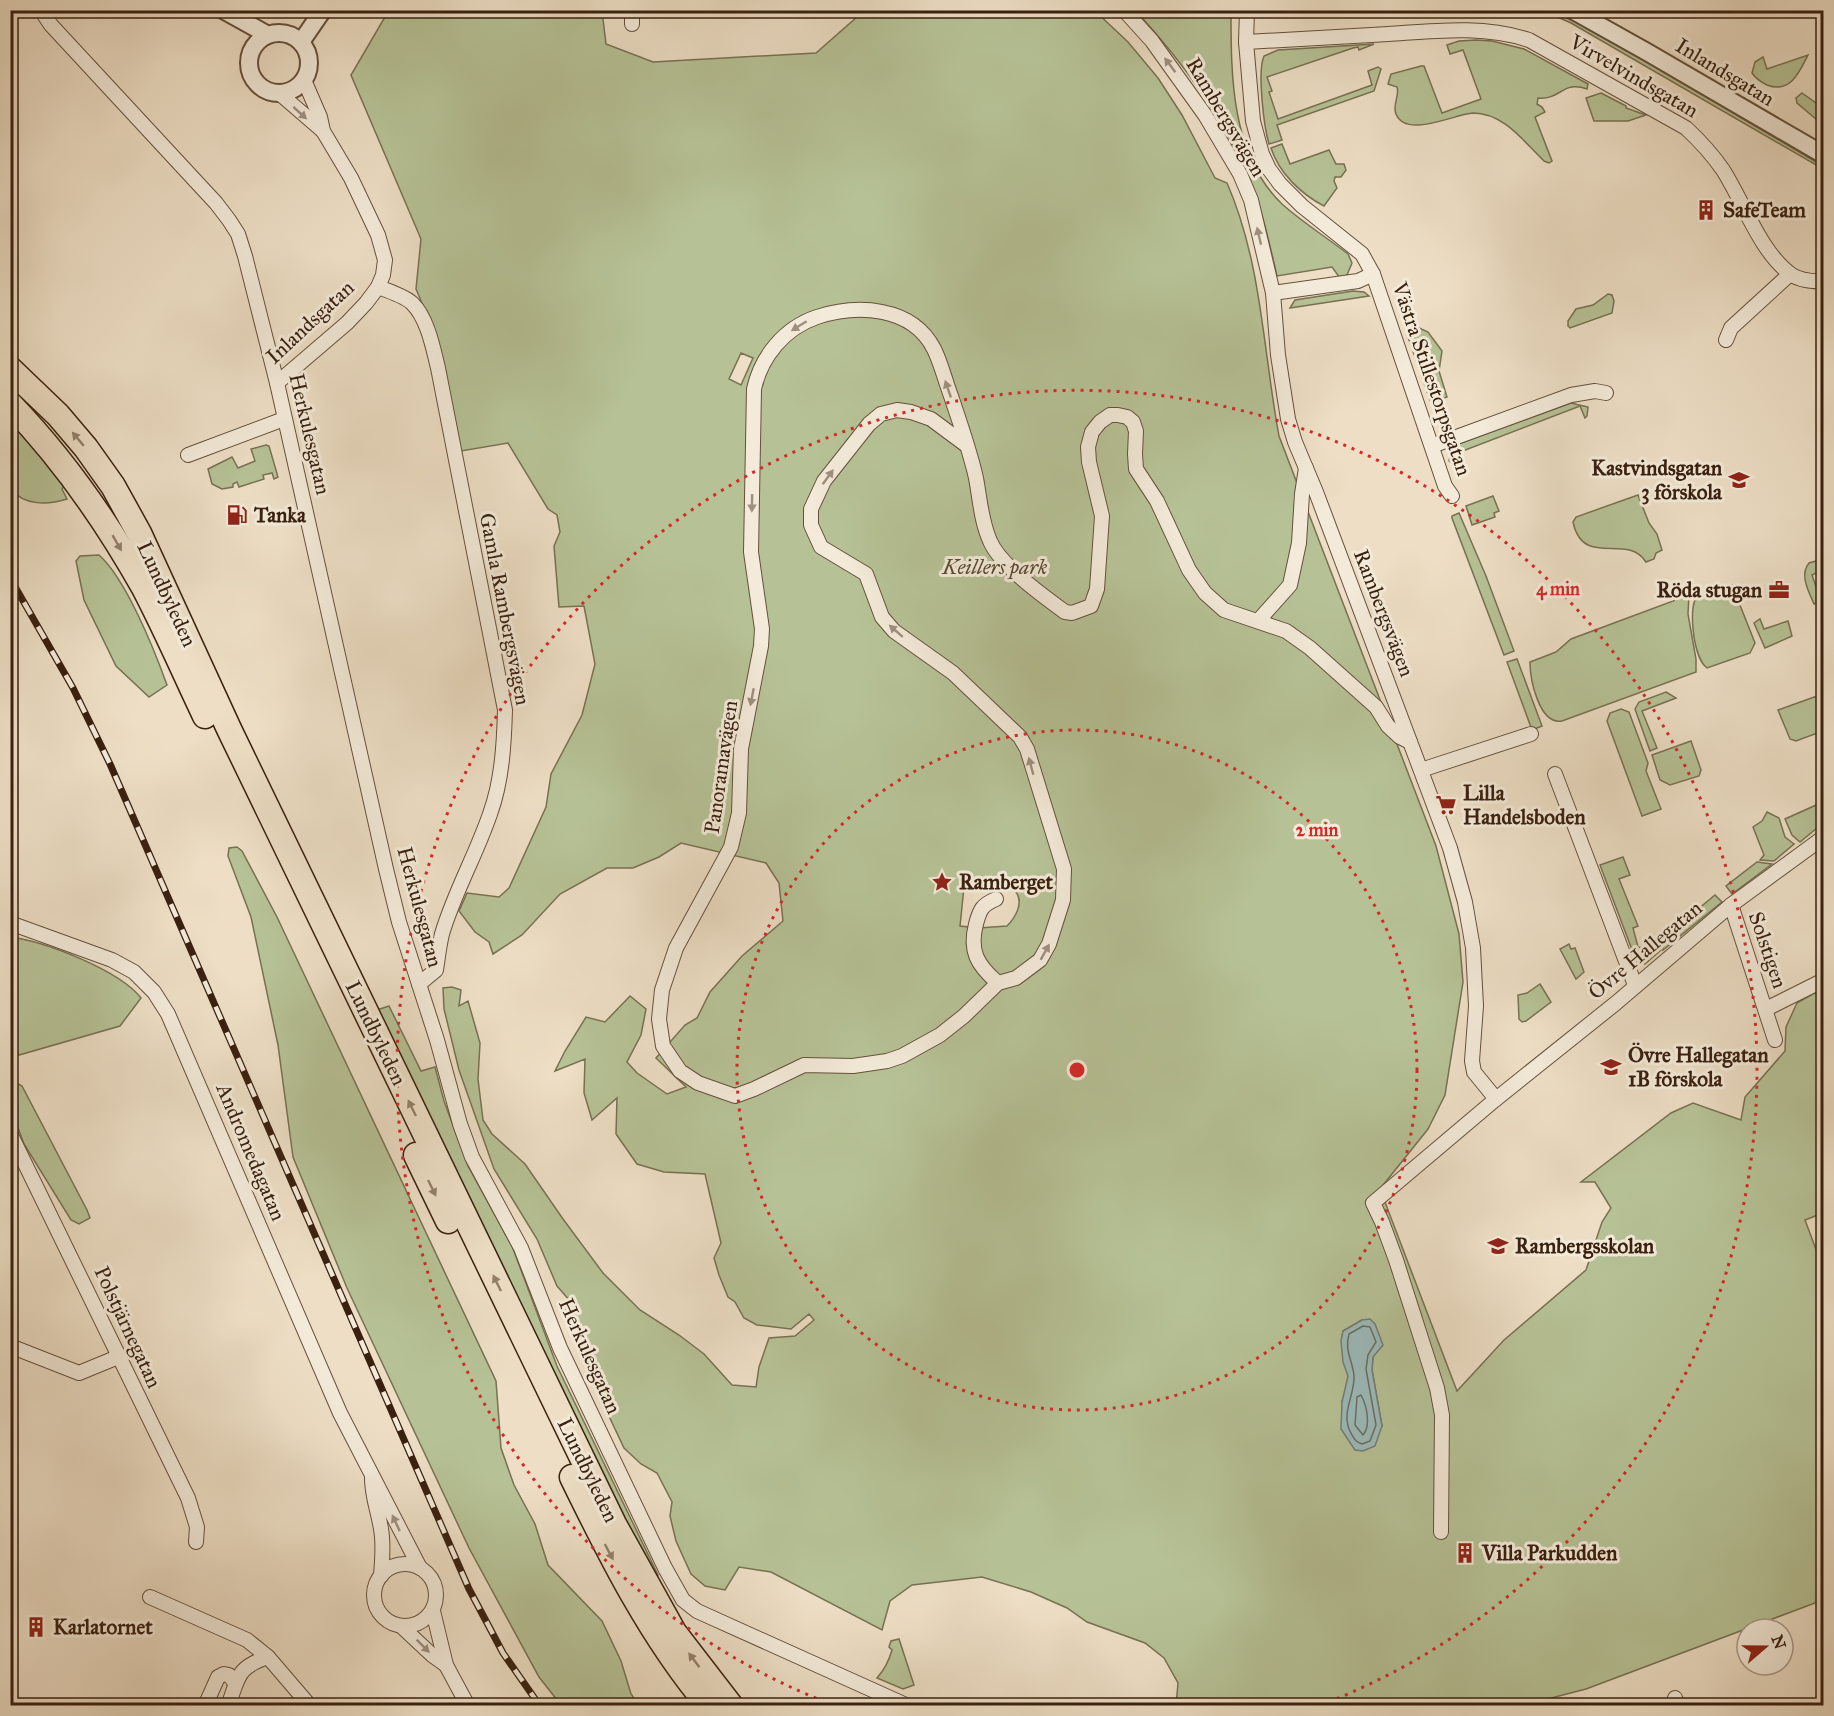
<svg xmlns="http://www.w3.org/2000/svg" width="1834" height="1716" viewBox="0 0 1834 1716" font-family="'IM FELL Great Primer',serif">
  <style>
    .green { fill: #b6c296; stroke: #787152; stroke-width: 1.5; fill-rule: evenodd }
    .water { fill: #9bbbbb; stroke: #747d76; stroke-width: 1.5 }
    .lines { fill: none; stroke-linecap: round; stroke-linejoin: round }
    .shore { stroke: #6a6e65; stroke-width: 1.5 }
    .minor-casing { stroke: #66503c; stroke-width: 16 }
    .tertiary-casing { stroke: #66503c; stroke-width: 20 }
    .motorway-casing { stroke: #39200f; stroke-width: 27 }
    .minor { stroke: #f3ead9; stroke-width: 14 }
    .tertiary { stroke: #f3ead9; stroke-width: 16 }
    .motorway { stroke: #eddec5; stroke-width: 24 }
    .rail-casing { stroke: #39200f; stroke-width: 7 }
    .rail { stroke: #f3ead9; stroke-width: 4.5; stroke-dasharray: 14; stroke-linecap: butt }
    .oneway { fill: #9f8f7e }
    .oneway2 { fill: #937f6a }
    .ring { fill: none; stroke: #d62828; stroke-width: 3; stroke-dasharray: 3 6 }
    .labels { text-anchor: middle; stroke-width: 6; stroke-linejoin: round; paint-order: stroke }
    .street-label { font-size: 21px; fill: #39200f; stroke: #f3ead9 }
    .poi-label { font-size: 21px; font-weight: bold; fill: #39200f; stroke: #f3ead9; text-anchor: start }
    .park-label { font-size: 21px; font-style: italic; fill: #584831; stroke: #f3ead9 }
    .centre { fill: #d62828; stroke: #f3ead9; stroke-width: 3 }
    .ring-label { font-size: 18px; text-anchor: middle; font-weight: bold; fill: #d62828; stroke: #f3ead9; stroke-width: 6; stroke-linejoin: round; paint-order: stroke }
  </style>
  <rect width="100%" height="100%" fill="#eddec5"/>
  <filter id="stains"><feTurbulence type="fractalNoise" baseFrequency=".00333" numOctaves="4"/><feColorMatrix values="0 0 0 0 .2 0 0 0 0 .09 0 0 0 0 .02 0 0 0 .5 -.17"/></filter>
  <radialGradient id="worn" r=".72"><stop offset=".6" stop-color="#630" stop-opacity="0"/><stop offset="1" stop-color="#630" stop-opacity=".3"/></radialGradient>
  <g class="green">
    <path d="M389 10 602 11 606 44 653 62 816 53 865 10 1095 11 1128 42 1158 78 1182 115 1215 178 1227 183C1262 263 1263 351 1279 436L1436 846 1459 934 1463 982 1445 1095 1428 1129 1380 1189 1457 1391 1504 1340 1586 1270 1602 1222 1611 1208 1595 1182H1581L1671 1113 1693 1103 1741 1120 1745 1097 1785 1051 1786 1027 1797 1003 1823 988V1213L1805 1220 1824 1271 1823 1600 1586 1689 1524 1705 1176 1706 1178 1683 1164 1658 1145 1643 1087 1622 1067 1608 1031 1592 982 1577 912 1585 890 1601 882 1630 771 1572 739 1567 725 1590 705 1586 691 1574 676 1541 670 1516 672 1502 657 1473 641 1464 624 1448 589 1374 564 1312 571 1302 557 1286 537 1239 494 1169 459 1070 444 1009 443 988 452 987 461 990 459 1006 468 1001 480 1043 478 1079 483 1120 492 1134 525 1164 563 1219 603 1273 640 1310 679 1335 704 1354 732 1385 756 1387 759 1367 769 1338 795 1336 814 1320 809 1314 791 1329 757 1325 744 1318 735 1302 728 1297 719 1275 714 1258 721 1243 705 1174 664 1172 637 1164 616 1134 617 1098 592 1120 584 1093 585 1059 555 1071 565 1051 586 1017 605 1022 630 996 646 1009 641 1035 627 1062 637 1073 667 1094 686 1087 656 1058 685 1025 697 1018 710 992 742 956 783 921 779 883 766 863 681 843 659 857 633 868H607L560 894 522 935 493 954 489 942 475 932 459 911 467 893 499 897 509 888 546 807 551 774 582 715 595 664 584 606 559 607 554 546 560 532 557 515 548 509 508 443 461 451 430 322 416 289 421 239 351 75ZM741 353 753 358 741 385 729 379ZM992 882C999 884 1010 886 1015 891 1025 902 1015 918 1007 926L978 928 960 926 964 887 987 890ZM1362 1320 1373 1357 1372 1370 1382 1426 1342 1402C1344 1394 1349 1382 1348 1374 1345 1359 1340 1347 1343 1331Z"/>
    <path d="M1136 11H1231C1231 76 1231 155 1282 204 1302 222 1326 237 1348 254L1352 263 1347 275 1340 278 1332 267 1277 276C1269 242 1262 207 1247 174 1221 114 1180 59 1136 11Z"/>
    <polygon points="1544,11 1553,11 1589,28 1823,166 1823,169 1571,23"/>
    <path d="M1476 40 1492 41 1524 49 1588 84 1587 89C1563 80 1561 100 1538 98L1537 104 1542 107 1545 112 1535 117 1552 161 1549 163 1544 161C1524 142 1504 113 1473 113 1455 114 1406 139 1396 114 1392 105 1400 96 1397 87L1388 84 1391 74 1421 66H1424L1442 113 1481 99 1463 50 1450 54 1447 45 1459 41Z"/>
    <path d="M1374 44 1359 50 1358 47 1353 48 1267 77 1272 91 1269 92 1278 119 1372 85 1368 71 1378 67 1381 69 1374 91 1277 125 1282 140 1269 144C1264 127 1257 72 1264 56L1278 50Z"/>
    <path d="M1808 55C1799 73 1790 94 1767 85 1761 82 1756 79 1752 73L1755 62 1763 57 1767 69Z"/>
    <polygon points="1601,93 1626,106 1626,108 1646,115 1628,121 1594,121 1586,98"/>
    <polygon points="1802,93 1823,108 1823,125 1797,103 1796,98"/>
    <path d="M1282 144 1290 164 1329 150 1336 164H1344L1346 170 1341 177H1335L1334 181 1337 188 1324 206C1301 194 1279 173 1271 148Z"/>
    <polygon points="1353,291 1364,292 1369,296 1290,308 1295,300"/>
    <polygon points="1608,294 1612,295 1614,301 1612,313 1570,328 1568,326 1568,321 1576,309 1593,305"/>
    <polygon points="1417,327 1428,332 1442,351 1439,371 1447,397 1433,402 1430,400 1408,337 1411,330"/>
    <polygon points="1571,403 1588,407 1587,416 1585,418 1580,406 1460,452 1462,460 1452,463 1449,461 1453,446"/>
    <path d="M10 418 65 484 62 489 67 499C48 505 24 506 11 489Z"/>
    <polygon points="266,445 269,446 278,477 274,479 272,473 263,475 264,479 239,487 237,482 233,484 233,487 222,489 212,484 208,469 232,457 238,468 255,461 251,449"/>
    <path d="M1638 495 1649 523 1657 534 1662 550 1656 553 1654 559 1646 562C1627 532 1583 569 1573 522L1576 517Z"/>
    <polygon points="1493,496 1499,511 1494,513 1495,517 1472,525 1466,506"/>
    <polygon points="1459,513 1486,576 1514,651 1504,655 1452,518 1452,516"/>
    <path d="M99 555C126 579 154 649 167 685L149 697 116 666 84 600 76 561 80 556Z"/>
    <path d="M1823 559V570L1812 575 1821 601 1814 604C1809 592 1799 575 1809 563Z"/>
    <path d="M1732 585 1755 643 1750 653 1707 668C1694 659 1688 611 1696 598Z"/>
    <path d="M1689 595 1688 614 1696 659V672L1562 721C1539 725 1530 679 1530 662L1556 652 1571 639Z"/>
    <polygon points="1760,619 1764,629 1788,621 1792,636 1765,648 1754,623"/>
    <polygon points="1517,659 1542,726 1532,730 1507,662"/>
    <polygon points="1666,692 1676,698 1642,711 1657,748 1650,751 1635,709 1639,702"/>
    <polygon points="1817,696 1823,715 1823,731 1796,741 1790,739 1778,710"/>
    <polygon points="1621,709 1629,712 1648,763 1646,771 1661,809 1642,816 1607,721 1610,713"/>
    <polygon points="1691,741 1701,770 1699,776 1670,785 1660,780 1652,755"/>
    <polygon points="1823,802 1823,823 1800,842 1792,835 1785,819"/>
    <polygon points="1767,812 1779,818 1785,837 1794,844 1774,861 1760,860 1764,855 1753,827 1762,821"/>
    <polygon points="237,847 242,851 277,917 496,1381 501,1448 514,1485 535,1524 548,1565 602,1621 621,1661 631,1694 639,1705 561,1705 539,1677 469,1548 347,1288 293,1157 278,1045 251,917 228,856 229,848"/>
    <polygon points="1623,857 1630,875 1619,879 1638,926 1633,928 1638,947 1647,948 1659,941 1661,950 1645,964 1637,963 1600,865"/>
    <polygon points="1757,862 1772,864 1732,894 1726,886"/>
    <polygon points="1715,895 1722,902 1663,950 1662,939 1688,918 1693,921 1699,915 1697,910"/>
    <path d="M11 937C46 942 119 970 141 998L120 1026 19 1055 14 1045 11 1059Z"/>
    <polygon points="1569,944 1571,949 1575,948 1584,972 1576,979 1560,949"/>
    <polygon points="1540,984 1551,1002 1526,1021 1522,1022 1519,1019 1518,995 1527,993"/>
    <polygon points="389,1006 421,1071 435,1067 444,1101 468,1166 512,1246 557,1366 658,1575 652,1577 374,1009 380,1009"/>
    <polygon points="11,1080 22,1086 87,1210 90,1218 79,1224 71,1220 24,1144 11,1109"/>
    <path d="M899 1639 914 1685 903 1689 877 1678C885 1669 889 1661 892 1650L889 1647 891 1641Z"/>
  </g>
  <polygon class="water" points="1370,1319 1375,1324 1383,1345 1373,1357 1372,1370 1382,1426 1375,1446 1363,1451 1355,1450 1341,1429 1342,1402 1348,1376 1343,1362 1341,1341 1343,1331 1362,1320"/>
  <g class="lines">
    <g class="shore">
      <path d="M1363 1326 1370 1327 1376 1342 1368 1355 1366 1369 1376 1425 1370 1441 1362 1444C1356 1442 1355 1440 1352 1435 1339 1415 1355 1396 1354 1376 1353 1361 1344 1351 1349 1334Z"/>
      <path d="M1361 1395C1367 1406 1371 1426 1363 1435L1355 1425 1357 1397Z"/>
    </g>
    <g class="minor-casing">
      <g id="minor">
        <polyline points="41,10 51,25 216,203 229,220 238,234 245,256 277,383 386,869 399,922 437,1040 460,1124 472,1157 521,1248 560,1348 665,1568 683,1600 697,1611 908,1706"/>
        <polyline points="1124,10 1152,41 1205,115 1240,174 1251,200 1273,293 1278,355 1288,419 1295,442 1316,492 1450,848 1465,902 1473,948 1476,1006 1472,1061 1474,1072 1496,1099"/>
        <polyline points="1247,10 1246,42 1253,121 1262,154 1269,169 1280,184 1302,206 1362,254 1373,274 1445,486 1452,496"/>
        <polyline points="632,24 632,10"/>
        <path d="M1246 42C1294 39 1341 37 1388 34 1435 31 1483 25 1529 40L1686 128C1700 141 1712 154 1723 170 1743 201 1761 254 1792 275 1801 281 1813 281 1824 282"/>
        <polyline points="279,93 323,131"/>
        <path d="M378 287C389 291 404 296 412 303 428 319 433 348 438 368L505 710C504 745 502 781 490 814 476 855 454 893 442 934 439 946 438 958 436 970L419 984"/>
        <polyline points="1273,293 1358,281 1373,274"/>
        <polyline points="1726,340 1731,328 1790,274"/>
        <polyline points="277,383 347,323 366,303 378,287 383,275 385,260 378,235 351,178 323,131 320,117 304,80"/>
        <path d="M966 445 931 419 911 412 897 410 881 414 869 424 824 481 811 509V525L821 547 866 574 882 617 894 631 953 673 1020 737 1027 749 1064 869 1063 900 1049 944 1040 960 1016 978 998 983 964 1016 940 1035 902 1056 887 1061 853 1066 804 1065 754 1089 735 1096 698 1083 680 1071 663 1046 659 1019 662 990 676 948 731 847 739 813 741 749 761 646 762 629 751 552 754 389C761 357 784 328 817 317 857 304 912 306 934 349 941 363 945 380 951 396 960 423 970 451 976 478 980 499 981 521 990 541 1000 565 1043 596 1065 612L1072 613 1091 606 1097 589 1102 516 1089 462 1088 447 1092 432 1100 422 1110 415H1118L1127 417 1133 422 1136 431 1135 454 1136 469 1157 501 1189 570 1205 593 1224 610 1286 631 1310 648 1376 707 1388 726 1400 737 1410 742"/>
        <polyline points="1432,446 1571,395 1595,391 1606,393"/>
        <polyline points="188,455 284,419"/>
        <polyline points="1258,621 1290,585 1299,543 1302,494 1306,468"/>
        <polyline points="1421,770 1531,734"/>
        <polyline points="1555,774 1635,985"/>
        <path d="M996 899C982 905 980 909 976 924 969 951 977 965 998 983"/>
        <polyline points="1731,905 1775,1040"/>
        <polyline points="10,923 112,960 134,972 154,992 168,1014 340,1413 420,1568"/>
        <polyline points="1766,1009 1824,980"/>
        <polyline points="10,1133 188,1498 197,1527 196,1542"/>
        <polyline points="10,1346 79,1373 118,1357"/>
        <path d="M372 1478C372 1497 378 1510 381 1529 384 1545 382 1560 381 1576"/>
        <polyline points="1441,1532 1442,1415 1437,1388 1396,1260 1382,1222 1373,1203 1496,1099 1616,1003 1731,905 1824,837"/>
        <circle cx="405" cy="1595" r="31"/>
        <polyline points="150,1597 247,1640 268,1657 310,1706"/>
        <polyline points="433,1611 446,1665 468,1706"/>
        <polyline points="401,1626 432,1655 446,1665"/>
        <polyline points="1675,1698 1677,1706"/>
        <polyline points="205,1706 218,1677 224,1674 229,1675 235,1683"/>
        <path d="M228 1706C239 1677 236 1668 268 1657"/>
      </g>
    </g>
    <g class="tertiary-casing">
      <g id="tertiary">
        <polyline points="223,10 268,35"/>
        <polyline points="1572,10 1647,52 1824,155"/>
        <circle cx="279" cy="63" r="30"/>
        <polyline points="301,42 323,10"/>
      </g>
    </g>
    <g class="motorway-casing">
      <g id="motorway">
        <polyline points="10,369 58,415 86,448 113,486 139,533 229,729 614,1524 674,1632 731,1706"/>
        <path d="M10 404C63 459 107 522 144 588 166 630 185 674 205 716"/>
        <polyline points="416,1155 448,1221"/>
        <path d="M572 1477C611 1557 651 1637 709 1706"/>
      </g>
    </g>
    <use href="#minor" class="minor"/>
    <use href="#tertiary" class="tertiary"/>
    <use href="#motorway" class="motorway"/>
    <g class="rail-casing">
      <polyline id="rail" points="10,578 73,688 110,764 469,1589 503,1653 540,1706"/>
    </g>
    <use href="#rail" class="rail"/>
  </g>
  <defs><path id="oneway-solid" d="M-6-.8H1V-3.2L6.5 0L1 3.2V.8H-6Z" transform="scale(1.5)"/></defs>
  <g class="oneway">
    <use href="#oneway-solid" transform="translate(1170 65) rotate(-127)"/>
    <use href="#oneway-solid" transform="translate(300 113) rotate(42)"/>
    <use href="#oneway-solid" transform="translate(1259 236) rotate(-103)"/>
    <use href="#oneway-solid" transform="translate(799 326) rotate(148)"/>
    <use href="#oneway-solid" transform="translate(948 389) rotate(-109)"/>
    <use href="#oneway-solid" transform="translate(828 477) rotate(-54)"/>
    <use href="#oneway-solid" transform="translate(752 503) rotate(91)"/>
    <use href="#oneway-solid" transform="translate(896 631) rotate(-139)"/>
    <use href="#oneway-solid" transform="translate(752 697) rotate(101)"/>
    <use href="#oneway-solid" transform="translate(1031 766) rotate(-105)"/>
    <use href="#oneway-solid" transform="translate(1045 952) rotate(-61)"/>
    <use href="#oneway-solid" transform="translate(396 1523) rotate(-115)"/>
    <use href="#oneway-solid" transform="translate(423 1646) rotate(45)"/>
  </g>
  <g class="oneway2">
    <use href="#oneway-solid" transform="translate(78 439) rotate(-130)"/>
    <use href="#oneway-solid" transform="translate(117 543) rotate(60)"/>
    <use href="#oneway-solid" transform="translate(412 1108) rotate(-116)"/>
    <use href="#oneway-solid" transform="translate(432 1188) rotate(64)"/>
    <use href="#oneway-solid" transform="translate(497 1283) rotate(-116)"/>
    <use href="#oneway-solid" transform="translate(609 1552) rotate(62)"/>
    <use href="#oneway-solid" transform="translate(694 1660) rotate(-127)"/>
  </g>
  <g class="ring">
    <circle cx="1077" cy="1070" r="340"/>
    <path d="M833 1705A680 680 0 1 1 1321 1705"/>
  </g>
  <defs>
    <g id="building-bare" transform="scale(1.62)"><path d="M-4-6H4V6H1V3H-1V6H-4ZM-2.5-4.3h1.7v1.8h-1.7ZM.8-4.3h1.7v1.8H.8ZM-2.5-1h1.7V.8h-1.7ZM.8-1h1.7V.8H.8Z" fill="#8f2418" stroke="#f3ead9" stroke-width="2.5" paint-order="stroke"/></g>
    <g id="school-bare" transform="scale(1.62)"><path d="M0-5L7-2L0 1L-7-2ZM-4 1L0 2.5L4 1V4Q0 6-4 4Z" fill="#8f2418" stroke="#f3ead9" stroke-width="2.5" paint-order="stroke"/></g>
    <g id="fuel-bare" transform="scale(1.62)"><path d="M-5.5-6h7V0h2V4h1.3V-2.5L3-4.5l.8-.8L6-3V5H2.5V1h-1V6h-7ZM-4.2-4.7v3.2H.2V-4.7Z" fill="#8f2418" stroke="#f3ead9" stroke-width="2.5" paint-order="stroke"/></g>
    <g id="office-bare" transform="scale(1.62)"><path d="M-6-3h4V-5.5h4V-3h4V5H-6ZM-1-4.5V-3h2v-1.5ZM-6 0V1H6V0Z" fill="#8f2418" stroke="#f3ead9" stroke-width="2.5" paint-order="stroke"/></g>
    <g id="supermarket-bare" transform="scale(1.62)"><path d="M-6-5.5h2.5l.6 2H6L4.5 2H-2.5L-4.4-4H-6ZM-1.5 3.2a1.3 1.3 0 1 0 .1 0ZM3 3.2a1.3 1.3 0 1 0 .1 0Z" fill="#8f2418" stroke="#f3ead9" stroke-width="2.5" paint-order="stroke"/></g>
    <g id="sight-bare" transform="scale(1.62)"><path d="M0-6L1.8-2.2L6-1.7L2.9 1.2L3.7 5.4L0 3.3L-3.7 5.4L-2.9 1.2L-6-1.7L-1.8-2.2Z" fill="#8f2418" stroke="#f3ead9" stroke-width="2.5" paint-order="stroke"/></g>
  </defs>
  <g fill-rule="evenodd">
    <use href="#building-bare" x="1706" y="210"/>
    <use href="#school-bare" x="1739" y="480"/>
    <use href="#fuel-bare" x="237" y="515"/>
    <use href="#office-bare" x="1779" y="590"/>
    <use href="#supermarket-bare" x="1446" y="805"/>
    <use href="#sight-bare" x="942" y="882"/>
    <use href="#school-bare" x="1611" y="1067"/>
    <use href="#school-bare" x="1498" y="1246"/>
    <use href="#building-bare" x="1465" y="1553"/>
    <use href="#building-bare" x="36" y="1627"/>
  </g>
  <g class="labels">
    <g class="street-label">
      <text transform="translate(1725 72) rotate(31)" y="7">Inlandsgatan</text>
      <text transform="translate(1634 76) rotate(30)" y="7">Virvelvindsgatan</text>
      <text transform="translate(1226 117) rotate(59)" y="7">Rambergsvägen</text>
      <text transform="translate(310 322) rotate(-43)" y="7">Inlandsgatan</text>
      <text transform="translate(1432 379) rotate(71)" y="7">Västra Stillestorpsgatan</text>
      <text transform="translate(310 434) rotate(77)" y="7">Herkulesgatan</text>
      <text transform="translate(167 594) rotate(65)" y="7">Lundbyleden</text>
      <text transform="translate(505 609) rotate(79)" y="7">Gamla Rambergsvägen</text>
      <text transform="translate(1384 613) rotate(69)" y="7">Rambergsvägen</text>
      <text transform="translate(721 767) rotate(-82)" y="7">Panoramavägen</text>
      <text transform="translate(420 907) rotate(75)" y="7">Herkulesgatan</text>
      <text transform="translate(1645 950) rotate(-40)" y="7">Övre Hallegatan</text>
      <text transform="translate(1768 950) rotate(71)" y="7">Solstigen</text>
      <text transform="translate(376 1033) rotate(64)" y="7">Lundbyleden</text>
      <text transform="translate(251 1152) rotate(67)" y="7">Andromedagatan</text>
      <text transform="translate(128 1327) rotate(65)" y="7">Polstjärnegatan</text>
      <text transform="translate(590 1356) rotate(66)" y="7">Herkulesgatan</text>
      <text transform="translate(588 1470) rotate(64)" y="7">Lundbyleden</text>
    </g>
    <g class="poi-label">
      <text x="1723" y="217">SafeTeam</text>
      <text x="1722" y="475" text-anchor="end">Kastvindsgatan<tspan x="1722" dy="24">3 förskola</tspan></text>
      <text x="254" y="522">Tanka</text>
      <text x="1762" y="597" text-anchor="end">Röda stugan</text>
      <text x="1463" y="800">Lilla<tspan x="1463" dy="24">Handelsboden</tspan></text>
      <text x="959" y="889">Ramberget</text>
      <text x="1628" y="1062">Övre Hallegatan<tspan x="1628" dy="24">1B förskola</tspan></text>
      <text x="1515" y="1253">Rambergsskolan</text>
      <text x="1482" y="1560">Villa Parkudden</text>
      <text x="53" y="1634">Karlatornet</text>
    </g>
    <g class="park-label">
      <text x="995" y="574">Keillers park</text>
    </g>
  </g>
  <circle cx="1077" cy="1070" r="9" class="centre"/>
  <g class="ring-label">
    <text x="1558" y="595">4 min</text>
    <text x="1317" y="836">2 min</text>
  </g>
  <rect width="1834" height="1716" fill="none" stroke="#eddec5" stroke-width="36"/>
  <rect x="12" y="12" width="1810" height="1692" fill="none" stroke="#39200f" stroke-width="3"/>
  <rect x="18" y="18" width="1798" height="1680" fill="none" stroke="#39200f" stroke-width="1.5"/>
  <g transform="translate(1765 1647) rotate(70)"><circle r="28" fill="#f3ead9" stroke="#a99988" stroke-width="1.5"/>
  <path d="M0-4.5L10 22L0 15L-10 22Z" fill="#8f2418"/>
  <text y="-9" font-size="16" font-weight="bold" text-anchor="middle" fill="#39200f">N</text>
  </g>
  <rect width="100%" height="100%" filter="url(#stains)"/>
  <rect width="100%" height="100%" fill="url(#worn)"/>
</svg>
